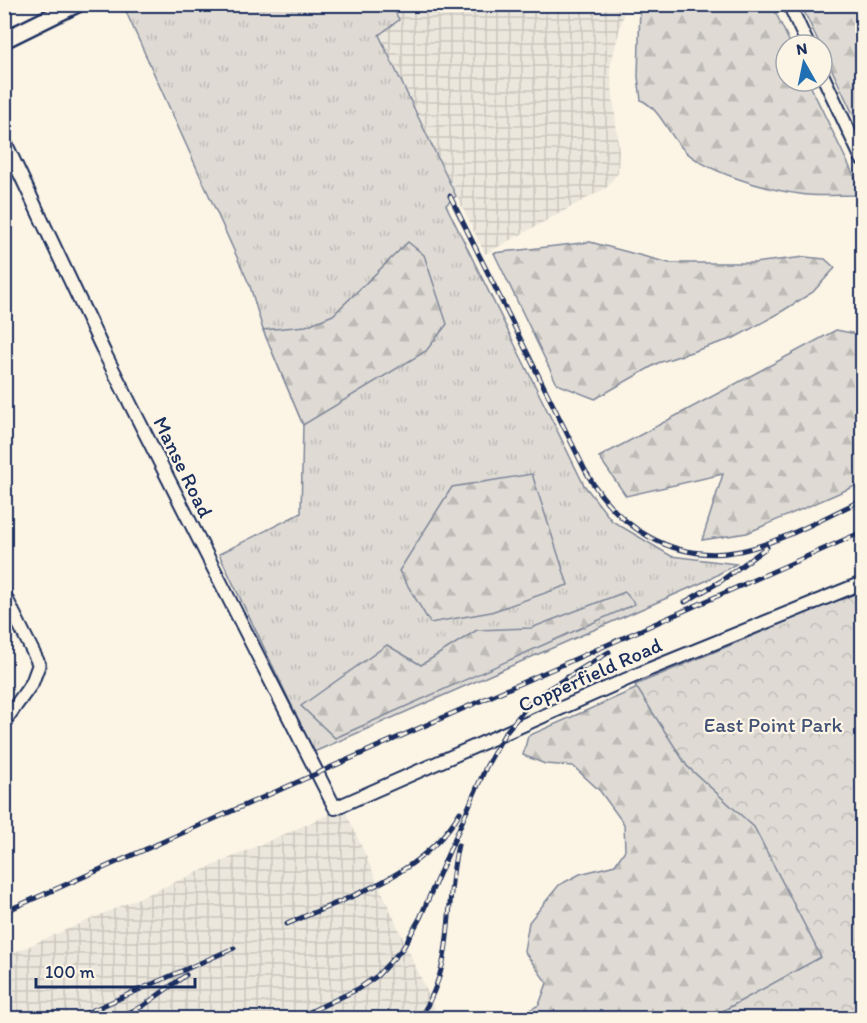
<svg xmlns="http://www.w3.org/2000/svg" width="867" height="1023" viewBox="0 0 867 1023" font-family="Itim,sans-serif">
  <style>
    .industrial { fill: url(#industrial-grid) }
    .grass { fill: url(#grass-tufts); stroke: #7d8599; stroke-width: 1.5 }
    .forest { fill: url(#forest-firs); stroke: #7d8599; stroke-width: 1.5 }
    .park { fill: url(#park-crowns); stroke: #7d8599; stroke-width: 1.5 }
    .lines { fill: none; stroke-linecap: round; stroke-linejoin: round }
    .minor-casing { stroke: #1b2f5e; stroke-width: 16 }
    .tertiary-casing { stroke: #1b2f5e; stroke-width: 20 }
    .minor { stroke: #fcf5e5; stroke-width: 12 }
    .tertiary { stroke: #fcf5e5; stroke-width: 15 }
    .rail-casing { stroke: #1b2f5e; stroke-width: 5 }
    .rail { stroke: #fcf5e5; stroke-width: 3; stroke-dasharray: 9; stroke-linecap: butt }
    .labels { text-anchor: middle; stroke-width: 4.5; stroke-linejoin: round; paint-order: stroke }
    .street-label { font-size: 21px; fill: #1b2f5e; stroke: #fcf5e5 }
    .park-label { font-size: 21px; fill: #425176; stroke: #fcf5e5 }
  </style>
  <defs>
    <pattern id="industrial-grid" width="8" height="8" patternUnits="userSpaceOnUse" patternTransform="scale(1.5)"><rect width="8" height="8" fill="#ece7dc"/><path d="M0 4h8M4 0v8" fill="none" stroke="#cac6bf"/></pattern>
    <pattern id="grass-tufts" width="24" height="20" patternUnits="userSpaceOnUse" patternTransform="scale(1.5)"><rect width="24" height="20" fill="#dfdbd4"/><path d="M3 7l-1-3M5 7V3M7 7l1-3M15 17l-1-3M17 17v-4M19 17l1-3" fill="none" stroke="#bfbcb8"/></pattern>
    <pattern id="forest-firs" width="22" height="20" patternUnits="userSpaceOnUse" patternTransform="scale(1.5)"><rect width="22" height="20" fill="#dfdbd4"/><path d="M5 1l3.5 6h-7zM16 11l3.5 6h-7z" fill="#bfbcb8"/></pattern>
    <pattern id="park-crowns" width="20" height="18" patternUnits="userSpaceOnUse" patternTransform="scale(1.5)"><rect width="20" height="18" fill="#dfdbd4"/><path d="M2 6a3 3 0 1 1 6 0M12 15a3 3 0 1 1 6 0" fill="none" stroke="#bfbcb8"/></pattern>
  </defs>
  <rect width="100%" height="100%" fill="#fcf5e5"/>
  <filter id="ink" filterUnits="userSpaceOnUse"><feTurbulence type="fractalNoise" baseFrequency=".0167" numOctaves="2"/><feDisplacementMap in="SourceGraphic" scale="12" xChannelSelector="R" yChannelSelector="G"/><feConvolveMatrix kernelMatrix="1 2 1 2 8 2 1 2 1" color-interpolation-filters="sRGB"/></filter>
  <g filter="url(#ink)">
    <g class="industrial">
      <polygon points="392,5 626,5 610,67 619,151 618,173 606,188 485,254 379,35 398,20"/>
      <polygon points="344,808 439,1018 5,1018 4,957"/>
    </g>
    <polygon class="grass" points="123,5 392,5 399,20 379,35 456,196 446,205 584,485 612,521 671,556 736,564 708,580 314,752 219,554 301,513 303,425 263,330 250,286"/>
    <g class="forest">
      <path d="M640 5H772L791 45H786V81H808L858 184 855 195C837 195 818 197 800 194 768 190 704 172 682 148 667 132 661 110 641 100L638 77Z"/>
      <polygon points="801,5 862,5 862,133"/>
      <polygon points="408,242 424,255 447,324 426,351 303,425 263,330 306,326 333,315"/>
      <polygon points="590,242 669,263 753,263 805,257 825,259 835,268 813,292 776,315 734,338 658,363 595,399 557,384 494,253"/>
      <polygon points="836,330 862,335 862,483 747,533 702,540 723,474 626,496 599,457"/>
      <polygon points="532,474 568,585 491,612 430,623 399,571 452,487"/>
      <polygon points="625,592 635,604 335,738 301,706 387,645 421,665 477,630 531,628"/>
      <polygon points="640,687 687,766 754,826 822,957 710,1018 515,1018 539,1005 547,983 524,951 529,922 559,885 580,874 615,865 625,850 624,824 600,791 573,766 545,764 523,755 528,736"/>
    </g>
    <polygon class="park" points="862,590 862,1018 710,1018 821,957 754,827 687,766 635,685"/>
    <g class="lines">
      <g class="minor-casing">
        <g id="minor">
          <polyline points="789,4 808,45"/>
          <polyline points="822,74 862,159"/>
          <polyline points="4,140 105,354 335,808 650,669 862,583"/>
          <polyline points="4,594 39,664 32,683 4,722"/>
        </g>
      </g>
      <g class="tertiary-casing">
        <polyline id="tertiary" points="4,40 77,4"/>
      </g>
      <use href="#minor" class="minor"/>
      <use href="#tertiary" class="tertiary"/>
      <g class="rail-casing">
        <g id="rail">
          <path d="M450 196 585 470C616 527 673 564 740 551 782 542 823 518 862 500"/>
          <polyline points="685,602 721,581 767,547"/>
          <polyline points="4,912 862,532"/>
          <path d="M287 924C350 896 424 875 460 812"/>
          <polyline points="75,1018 234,948"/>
          <polyline points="117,1018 143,1006 186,975"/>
          <polyline points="297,1018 358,989 377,976 403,948 420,918 486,767 505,733 530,703 545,691 609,652"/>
          <path d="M420 1018C458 958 443 908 458 845"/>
        </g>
      </g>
      <use href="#rail" class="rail"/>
    </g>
  </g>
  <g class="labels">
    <g class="street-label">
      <text transform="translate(183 467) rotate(64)" y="7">Manse Road</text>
      <text transform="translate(590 675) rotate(-24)" y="7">Copperfield Road</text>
    </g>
    <g class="park-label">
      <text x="773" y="732">East Point Park</text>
    </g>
  </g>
  <rect width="867" height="1023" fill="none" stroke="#fcf5e5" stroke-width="24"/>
  <rect x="12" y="12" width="843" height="999" fill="none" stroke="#1b2f5e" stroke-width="2" filter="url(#ink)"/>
  <g transform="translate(804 63) rotate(351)"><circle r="28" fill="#fcf5e5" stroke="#a2a6af" stroke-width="1.5"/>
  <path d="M0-4.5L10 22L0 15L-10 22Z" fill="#1f6fb2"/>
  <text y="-9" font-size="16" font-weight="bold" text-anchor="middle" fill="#1b2f5e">N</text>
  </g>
  <path d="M36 978v9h159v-9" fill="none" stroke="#1b2f5e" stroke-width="3"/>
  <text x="45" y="978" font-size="18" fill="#1b2f5e" stroke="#fcf5e5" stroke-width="4.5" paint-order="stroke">100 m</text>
</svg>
